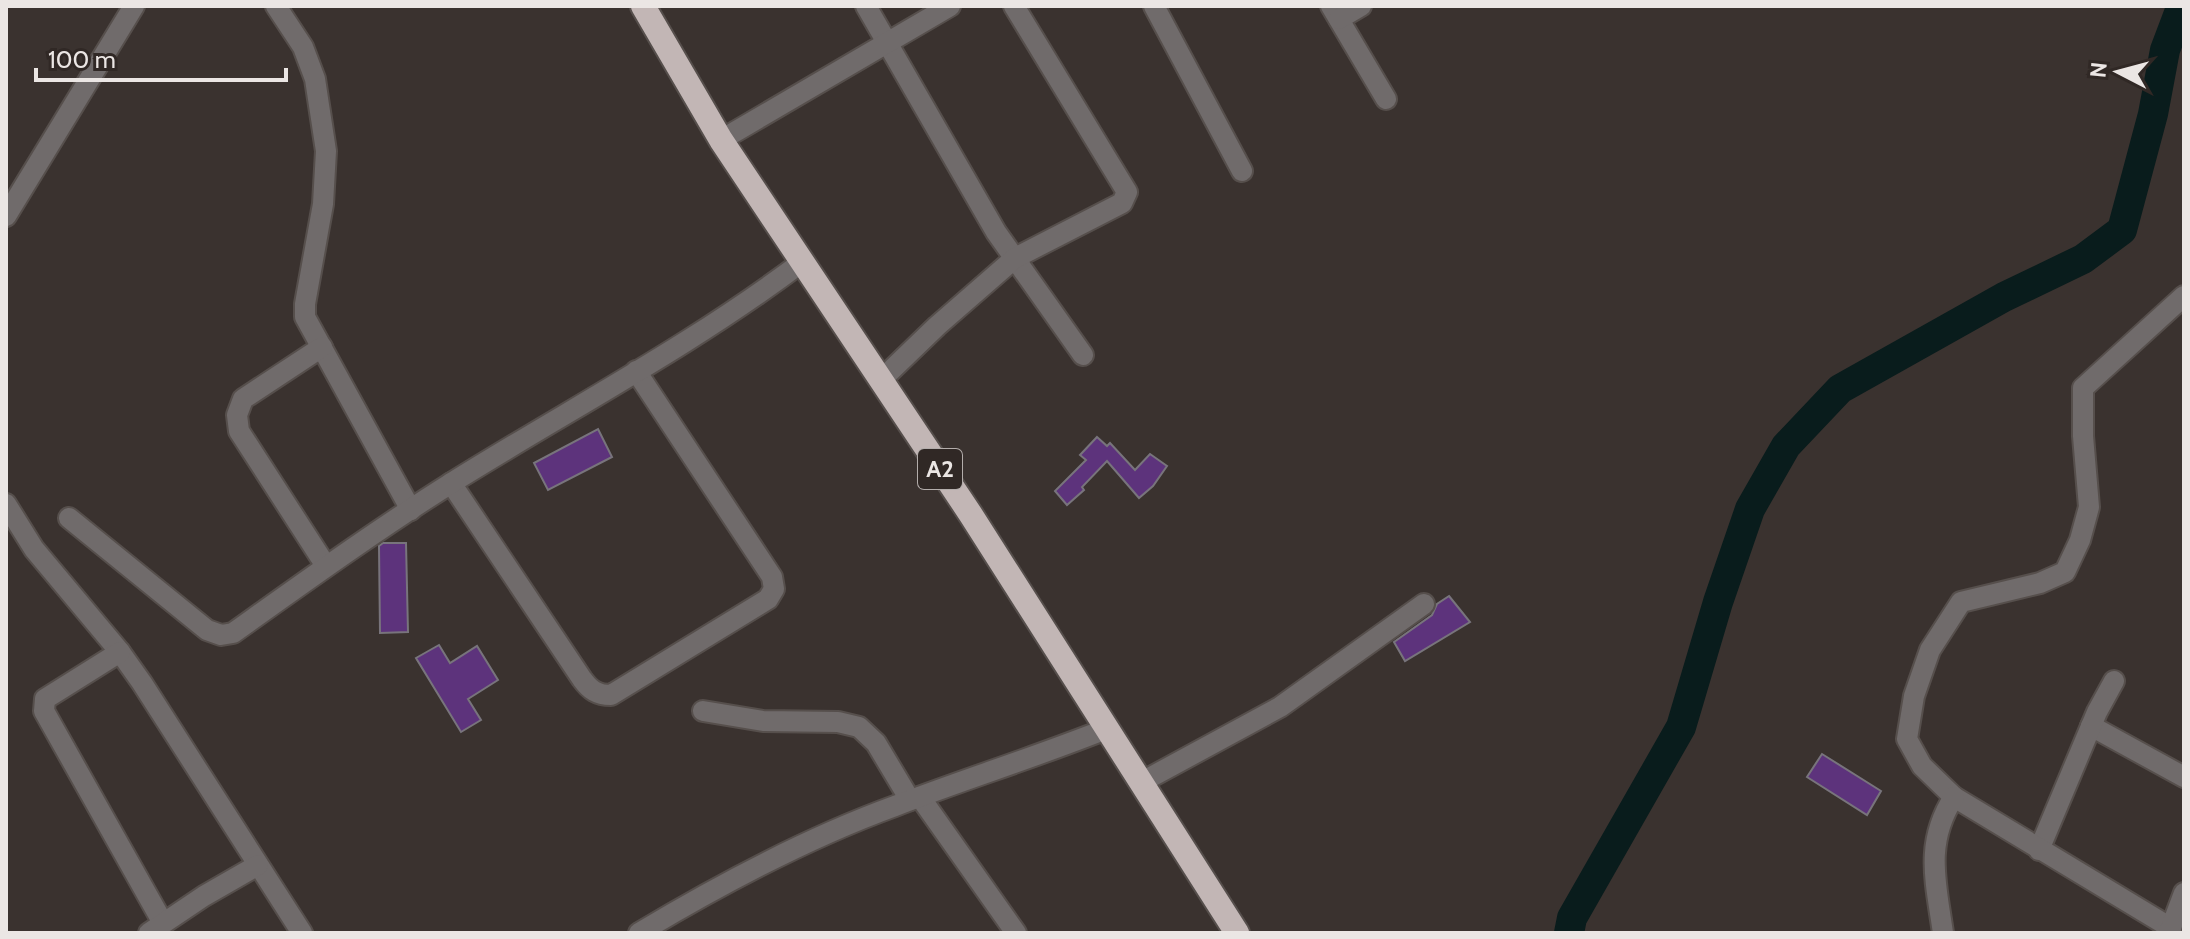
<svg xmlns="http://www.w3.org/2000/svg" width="2190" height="939" viewBox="0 0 2190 939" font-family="Cabin,sans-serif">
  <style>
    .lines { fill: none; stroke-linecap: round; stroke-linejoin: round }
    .river { stroke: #091c1c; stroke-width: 30 }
    .building { fill: #5d337c; stroke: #78747c; stroke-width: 2 }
    .minor-casing { stroke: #564f4c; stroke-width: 24 }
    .highway-casing { stroke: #564f4c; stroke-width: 28 }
    .minor { stroke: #706b6b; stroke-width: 20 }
    .highway { stroke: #c2b6b5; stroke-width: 24 }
    .labels { text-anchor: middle; stroke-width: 6; stroke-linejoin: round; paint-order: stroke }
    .shield { fill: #302825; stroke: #b3adab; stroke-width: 2 }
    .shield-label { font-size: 24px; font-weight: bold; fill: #ebe6e4 }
  </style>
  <rect width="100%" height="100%" fill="#3a322f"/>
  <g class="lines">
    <polyline class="river" points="1569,933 1572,918 1681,727 1718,602 1750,509 1786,446 1840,389 2004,297 2083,259 2122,230 2153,114 2165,50 2179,13"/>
  </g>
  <g class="building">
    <polygon points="598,429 612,457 548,490 534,463"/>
    <polygon points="1097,437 1107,446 1110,443 1135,470 1150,454 1167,466 1153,486 1139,498 1107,461 1082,487 1084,490 1067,505 1055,491 1086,460 1080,455"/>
    <polygon points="383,543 406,543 408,632 380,633 379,546"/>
    <polygon points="1449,596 1470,622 1405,661 1394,642 1432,615 1437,604"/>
    <polygon points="439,645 450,663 477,646 498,680 468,699 481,720 461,732 416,658"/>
    <polygon points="1822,754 1881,791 1867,815 1807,777"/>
  </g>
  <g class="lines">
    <g class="minor-casing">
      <g id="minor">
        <polyline points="276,6 303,47 315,79 326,151 323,204 305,304 305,317 411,510"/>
        <polyline points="866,6 996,232 1083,355"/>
        <polyline points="1154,6 1242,171"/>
        <polyline points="1331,6 1386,99"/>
        <polyline points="1339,19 1361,6"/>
        <polyline points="721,140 950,6"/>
        <polyline points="6,216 134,6"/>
        <polyline points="322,347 243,399 237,415 239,431 326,566"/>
        <polyline points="881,380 937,326 1015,258 1122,203 1127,192 1014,6"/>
        <path d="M451 483 582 679C590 690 597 695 611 695L768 599 774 589 772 577 636 371"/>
        <polyline points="6,504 34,549 120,652 142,683 302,933"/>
        <path d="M69 518 207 630 221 635 233 633C306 581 378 529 453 482 570 409 692 345 802 262"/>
        <polyline points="120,652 45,699 44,711 163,923"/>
        <polyline points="703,711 763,721 838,722 859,727 876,743 910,800"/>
        <polyline points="2091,726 2184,777"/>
        <polyline points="1140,783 1280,707 1424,604"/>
        <polyline points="920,797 1016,933"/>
        <polyline points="2039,850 2097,712 2114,681"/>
        <polyline points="2171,928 1954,797 1922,766 1907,739 1914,696 1930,650 1961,602 2040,583 2065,572 2080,540 2089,507 2083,436 2083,388 2184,296"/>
        <polyline points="149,933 204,896 258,865"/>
        <path d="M639 933C719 885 807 838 895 806 965 779 1036 757 1106 729"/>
        <path d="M1943 933C1936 883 1924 843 1954 797"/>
        <polyline points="2169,933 2184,893"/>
      </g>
    </g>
    <g class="highway-casing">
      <polyline id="highway" points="643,6 721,140 971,515 1237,933"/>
    </g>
    <use href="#minor" class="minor"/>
    <use href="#highway" class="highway"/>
  </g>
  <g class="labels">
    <rect class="shield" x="918" y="449" width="44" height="40" rx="6"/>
    <g class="shield-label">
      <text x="940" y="477">A2</text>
    </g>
  </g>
  <rect width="2190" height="939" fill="none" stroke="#ebe6e4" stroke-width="16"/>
  <g transform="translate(2118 72) rotate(276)" stroke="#302825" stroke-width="6" paint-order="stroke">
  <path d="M0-6L14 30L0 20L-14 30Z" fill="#ebe6e4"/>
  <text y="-12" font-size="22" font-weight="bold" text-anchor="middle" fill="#ebe6e4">N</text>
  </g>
  <path d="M36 68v12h250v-12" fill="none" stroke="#ebe6e4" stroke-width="4"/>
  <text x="48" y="68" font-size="24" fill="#ebe6e4" stroke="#302825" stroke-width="6" paint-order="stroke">100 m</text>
</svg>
